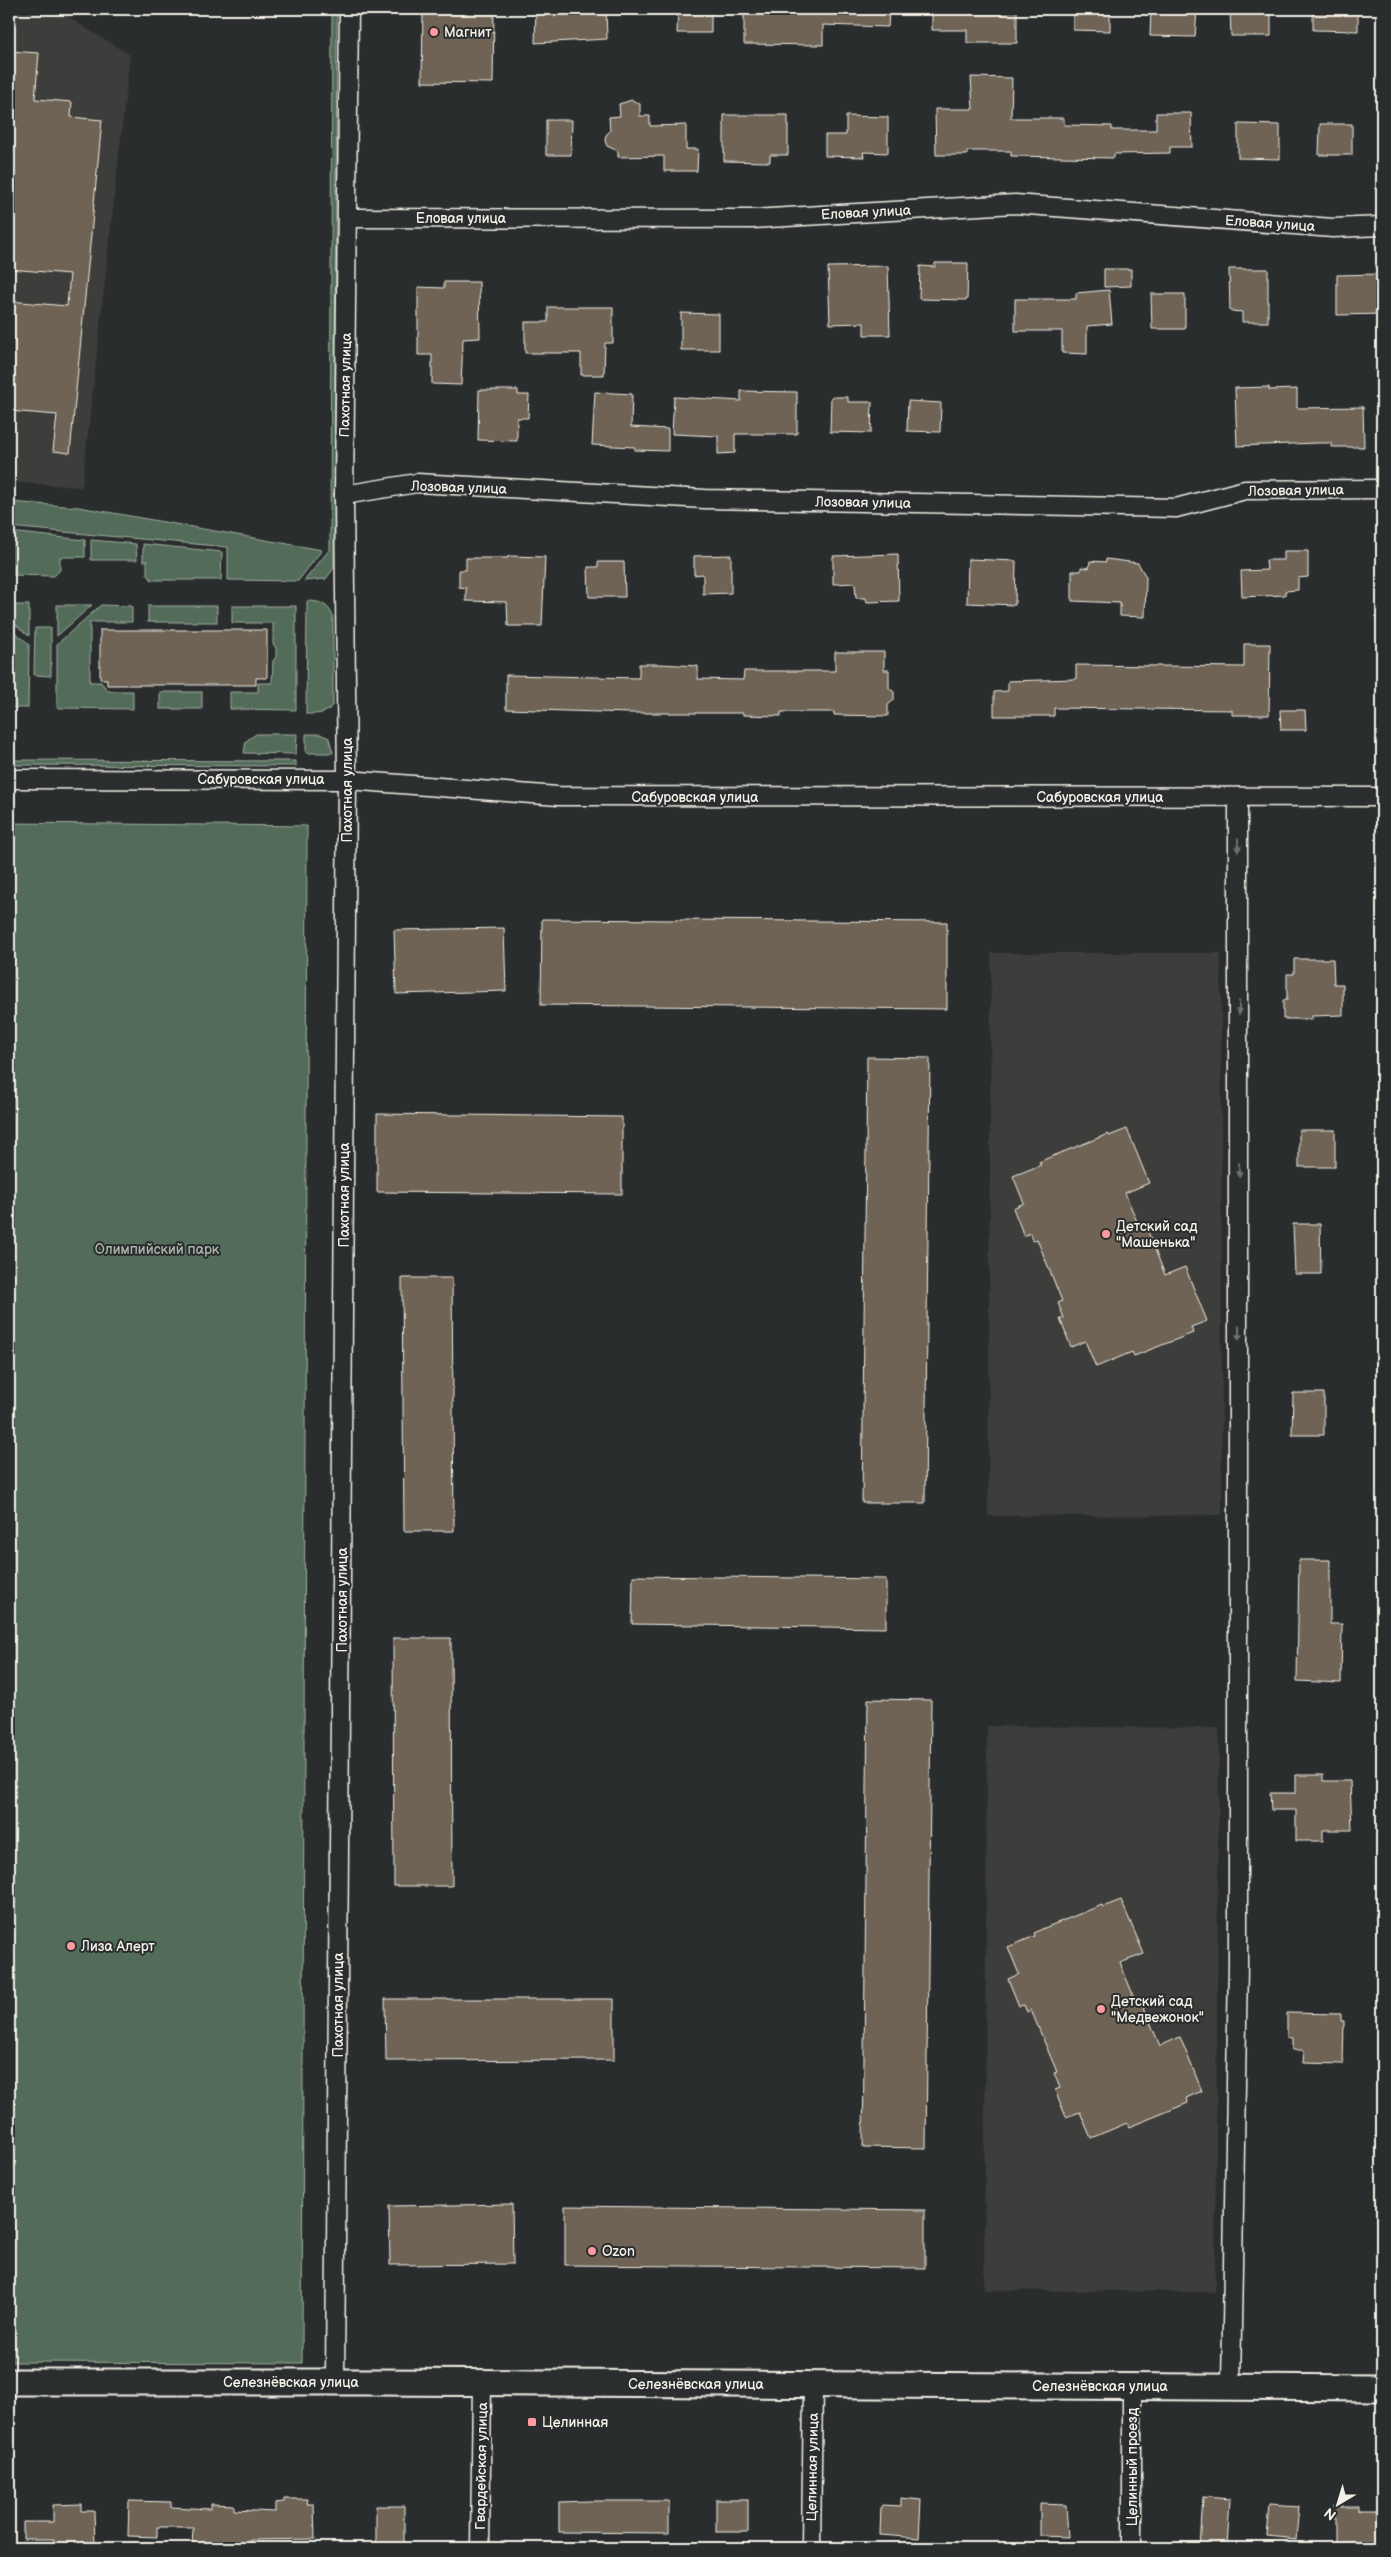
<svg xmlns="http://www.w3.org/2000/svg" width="1391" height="2557" viewBox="0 0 1391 2557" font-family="'Balsamiq Sans',sans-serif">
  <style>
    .built { fill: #3e3d3a }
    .green { fill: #526c5a; stroke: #a3aea1 }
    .building { fill: #6e6355; stroke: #f4f1e8 }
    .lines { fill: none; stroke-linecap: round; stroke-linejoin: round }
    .street-casing { stroke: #f4f1e8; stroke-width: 21 }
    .secondary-casing { stroke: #f4f1e8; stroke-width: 29 }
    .street { stroke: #2a2d2e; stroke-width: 18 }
    .secondary { stroke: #2a2d2e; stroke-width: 25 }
    .oneway { fill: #71726f }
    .poi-dot { fill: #ff9aa2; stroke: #2a2d2e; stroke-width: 2 }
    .labels { text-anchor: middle; stroke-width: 4; stroke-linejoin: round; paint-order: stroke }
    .poi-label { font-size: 14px; fill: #f4f1e8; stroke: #2a2d2e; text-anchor: start }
    .street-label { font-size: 14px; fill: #f4f1e8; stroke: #2a2d2e }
    .park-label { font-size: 14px; fill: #abb5a8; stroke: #2a2d2e }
  </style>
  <rect width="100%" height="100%" fill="#2a2d2e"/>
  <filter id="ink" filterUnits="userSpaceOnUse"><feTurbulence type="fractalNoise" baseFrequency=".02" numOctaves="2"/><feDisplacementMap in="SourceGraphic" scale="10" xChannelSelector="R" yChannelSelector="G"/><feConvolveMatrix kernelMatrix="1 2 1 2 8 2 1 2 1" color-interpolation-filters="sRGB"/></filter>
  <g filter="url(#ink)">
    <g class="built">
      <polygon points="9,9 55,9 130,55 82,487 9,482"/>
      <polygon points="991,953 1221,953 1222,1515 988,1516"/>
      <polygon points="987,1726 1219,1728 1215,2292 984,2290"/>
    </g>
    <g class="green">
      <polygon points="332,9 337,9 334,568 326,579 304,581 330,549"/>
      <polygon points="9,502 79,507 322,550 298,581 228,580 228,547 9,527"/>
      <polygon points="9,532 85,540 85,557 60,557 60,570 54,576 9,575"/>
      <polygon points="91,540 136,544 137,560 91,560"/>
      <polygon points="143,544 222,552 221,580 152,580 147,574 147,561 143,561"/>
      <path d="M307 601C320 601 328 604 333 616V704C327 715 317 714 306 714Z"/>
      <polygon points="9,605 29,605 29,636 9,619"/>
      <polygon points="57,605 92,605 57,636"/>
      <polygon points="101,605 132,606 132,622 90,622 90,682 101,682 108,691 133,691 133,709 57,708 57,644"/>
      <rect x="148" y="606" width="69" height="16"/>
      <polygon points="232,606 296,606 296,710 230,709 230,692 258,692 258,683 272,683 273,661 276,657 276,648 273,644 273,623 232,623"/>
      <polygon points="9,627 29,644 28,708 9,708"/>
      <polygon points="35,628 51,628 51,676 34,675"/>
      <rect x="160" y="692" width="42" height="17"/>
      <polygon points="256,734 297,734 296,754 244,753 246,741"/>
      <polygon points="306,734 320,734 329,738 333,753 306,753"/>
      <polygon points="9,760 296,761 296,766 9,765"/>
      <polygon points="9,823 307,826 302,2363 9,2362"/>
    </g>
    <g class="building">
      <polygon points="423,9 494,9 493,83 422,82"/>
      <polygon points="536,9 606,9 607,39 535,43"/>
      <polygon points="678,9 711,9 711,33 677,33"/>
      <polygon points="744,9 783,9 783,12 816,12 816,9 889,9 888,27 823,25 823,45 744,44"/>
      <polygon points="938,9 1017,9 1017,43 967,43 967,30 932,30 932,10"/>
      <polygon points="1073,9 1110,9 1110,31 1073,30"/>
      <polygon points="1151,9 1197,9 1195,37 1150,36"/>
      <polygon points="1230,9 1271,9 1271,36 1231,36"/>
      <polygon points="1313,9 1358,9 1358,31 1313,30"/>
      <polygon points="9,51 39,53 35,99 72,102 71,117 102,120 70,453 53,451 57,415 9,411 9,301 67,306 70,274 9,269"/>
      <polygon points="971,77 1012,78 1011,118 1064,118 1064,125 1112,126 1112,130 1156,130 1156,113 1191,113 1192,147 1170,147 1170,153 1114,154 1114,158 1011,156 1011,151 967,151 967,155 936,155 935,109 973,109"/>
      <polygon points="632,100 640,104 640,116 650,116 650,126 686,125 686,149 698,149 697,171 664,171 664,156 618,157 618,151 607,146 605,141 606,135 610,131 609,117 620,116 619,104"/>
      <polygon points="724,115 788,115 788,155 770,155 770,162 724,161"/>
      <polygon points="846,116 888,117 888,153 863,152 864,157 825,156 825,135 846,135"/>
      <polygon points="546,120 572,120 571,155 546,155"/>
      <polygon points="1238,124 1280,125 1280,159 1238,158"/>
      <polygon points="1320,124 1352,124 1352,155 1319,155"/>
      <polygon points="935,263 968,263 967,300 919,299 920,266 935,267"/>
      <polygon points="888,266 890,335 864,335 864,323 830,324 828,267"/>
      <polygon points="1104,269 1131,269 1131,286 1104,287"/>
      <polygon points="1229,269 1268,269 1268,322 1242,322 1242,312 1230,311"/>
      <polygon points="1382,274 1382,314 1337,315 1337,275"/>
      <polygon points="444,282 479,282 480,338 463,339 461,385 432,384 432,355 418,355 418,287 444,288"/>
      <polygon points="1109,290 1112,324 1087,326 1087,354 1062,353 1062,331 1015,331 1015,299 1076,299 1076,293"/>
      <polygon points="1151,294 1185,294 1185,329 1152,329"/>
      <polygon points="548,307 613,307 613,343 605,343 604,375 581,375 581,353 525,353 525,322 548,322"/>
      <polygon points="681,313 719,314 719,350 681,350"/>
      <polygon points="1269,387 1269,390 1297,389 1297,408 1363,407 1364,447 1331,447 1331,443 1317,443 1237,446 1235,388"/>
      <polygon points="479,390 518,390 518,395 529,395 528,418 517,418 517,441 478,440"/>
      <polygon points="741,391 797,392 797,434 735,434 735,453 718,454 718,436 672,434 674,397 741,401"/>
      <polygon points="595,392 632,394 631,427 668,429 668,451 635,450 635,447 592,445"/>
      <polygon points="831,397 848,397 848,402 872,402 871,433 830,432"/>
      <polygon points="908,401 941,403 940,432 907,431"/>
      <polygon points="1284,551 1308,551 1308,577 1298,578 1298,590 1285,591 1285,595 1242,597 1241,571 1267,570 1266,560 1284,560"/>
      <polygon points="898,554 899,601 867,602 866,598 856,598 855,583 833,584 833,556"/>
      <polygon points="731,555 731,593 703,594 703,574 694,575 694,556"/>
      <polygon points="508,556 545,557 542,626 508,626 507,602 466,601 466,588 459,587 459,570 466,570 466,558 508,558"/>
      <polygon points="968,559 1016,561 1015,605 967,603"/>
      <polygon points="1106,559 1138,563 1146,577 1145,617 1120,616 1120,603 1072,601 1072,571 1081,571 1081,567 1089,568 1090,561 1106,562"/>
      <polygon points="598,562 624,562 625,597 589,597 588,567 598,567"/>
      <polygon points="100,630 267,630 267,678 256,678 256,685 107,685 107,679 100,679"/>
      <polygon points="1244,644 1270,644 1269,715 1232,715 1232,710 1054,708 1054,716 994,716 994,692 1008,691 1008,681 1076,679 1076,665 1244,667"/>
      <polygon points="835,652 884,652 884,670 889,670 889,688 894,692 894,700 888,705 888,716 834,715 834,712 781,712 781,716 743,715 743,713 629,713 506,709 506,675 639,678 639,664 659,664 698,666 698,679 743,680 744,671 835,671"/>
      <polygon points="1280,710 1305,710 1306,730 1281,730"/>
      <polygon points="542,919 947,922 947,1009 541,1005"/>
      <polygon points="504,928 506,991 396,994 394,930"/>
      <polygon points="1294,959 1333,959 1334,984 1343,984 1343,1015 1312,1016 1312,1019 1283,1019 1283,1000 1287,1000 1287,974 1294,974"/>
      <polygon points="867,1057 930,1058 925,1503 862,1503"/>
      <polygon points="377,1114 622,1117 622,1194 377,1192"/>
      <polygon points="1127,1129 1149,1183 1125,1193 1141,1231 1147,1229 1165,1275 1185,1267 1207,1321 1191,1327 1193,1333 1134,1356 1132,1352 1096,1367 1085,1341 1071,1347 1060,1319 1064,1318 1058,1303 1062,1301 1037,1239 1032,1241 1030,1233 1024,1236 1013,1208 1024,1203 1013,1176 1041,1165 1039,1162 1048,1158 1108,1134 1109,1136"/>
      <rect x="1299" y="1130" width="36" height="37"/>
      <polygon points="1293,1224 1320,1224 1321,1274 1295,1274"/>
      <polygon points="402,1278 452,1278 454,1531 404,1531"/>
      <polygon points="1293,1393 1324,1393 1324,1435 1292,1435"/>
      <polygon points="1299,1560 1330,1560 1330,1624 1342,1624 1341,1683 1297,1681"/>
      <polygon points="633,1576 886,1579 886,1628 632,1624"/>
      <polygon points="393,1638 451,1638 452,1886 394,1886"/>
      <polygon points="868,1699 931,1700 926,2148 863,2147"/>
      <polygon points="1296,1775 1323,1775 1323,1781 1350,1781 1352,1830 1323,1830 1323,1841 1296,1841 1296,1810 1271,1810 1270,1793 1296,1793"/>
      <polygon points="1121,1900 1144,1954 1120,1963 1136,2002 1141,2000 1160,2046 1180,2037 1202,2091 1186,2098 1188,2103 1129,2127 1127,2123 1091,2138 1080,2112 1066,2117 1055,2090 1060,2088 1054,2073 1057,2072 1031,2010 1027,2012 1024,2005 1019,2006 1008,1979 1019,1974 1008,1947 1035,1936 1034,1933 1042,1929 1102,1905 1103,1907"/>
      <polygon points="385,1999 614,1999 614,2060 386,2061"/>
      <polygon points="1287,2013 1341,2014 1341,2021 1344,2021 1343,2064 1303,2063 1304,2050 1292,2050 1292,2038 1287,2038"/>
      <polygon points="512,2204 513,2264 390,2265 389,2206"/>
      <polygon points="565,2206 925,2210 925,2268 565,2265"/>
      <polygon points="1203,2497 1230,2499 1227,2548 1200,2548"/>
      <polygon points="901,2498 921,2500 919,2538 880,2535 881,2506 901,2507"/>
      <polygon points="284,2499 308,2499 307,2504 314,2504 315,2539 250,2540 250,2548 192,2548 193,2527 157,2527 157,2537 128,2536 129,2501 171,2502 171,2507 211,2509 211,2504 234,2505 234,2510 275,2512 275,2503 284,2502"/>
      <rect x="716" y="2500" width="32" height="32"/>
      <polygon points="590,2501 669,2501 669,2533 559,2532 559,2502"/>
      <polygon points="81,2504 81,2511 94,2511 95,2547 54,2548 54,2539 23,2539 23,2522 53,2522 53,2505"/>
      <polygon points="1040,2504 1066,2505 1068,2537 1040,2536"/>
      <polygon points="1270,2504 1299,2506 1296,2540 1267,2537"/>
      <polygon points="376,2506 404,2506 404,2544 395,2545 395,2548 376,2548"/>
      <polygon points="1335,2506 1358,2506 1358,2511 1382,2511 1382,2541 1335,2543"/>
    </g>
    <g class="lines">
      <g class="street-casing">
        <g id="street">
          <polyline points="348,218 752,219 1015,204 1333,228 1382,226"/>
          <polyline points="344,495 417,483 705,499 1176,508 1245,490 1382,489"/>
          <polyline points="9,779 347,780 558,796 1382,797"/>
          <polyline points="335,2382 347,780 344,495 349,9"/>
          <polyline points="1132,2386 1132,2548"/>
          <polyline points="1231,2387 1238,1963 1238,797"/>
          <polyline points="480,2548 482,2383"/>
          <polyline points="811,2548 813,2385"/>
        </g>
      </g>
      <g class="secondary-casing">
        <polyline id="secondary" points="9,2382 370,2382 1382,2388"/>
      </g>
      <use href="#street" class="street"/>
      <use href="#secondary" class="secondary"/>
    </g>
    <defs><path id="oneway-solid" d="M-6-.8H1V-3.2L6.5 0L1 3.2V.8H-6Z" transform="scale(1.25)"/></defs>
    <g class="oneway">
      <use href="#oneway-solid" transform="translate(1238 845) rotate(90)"/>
      <use href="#oneway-solid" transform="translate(1239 1008) rotate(90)"/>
      <use href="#oneway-solid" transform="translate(1239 1170) rotate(90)"/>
      <use href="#oneway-solid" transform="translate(1239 1333) rotate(90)"/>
    </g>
  </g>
  <g class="poi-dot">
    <circle cx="434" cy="32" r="5"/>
    <circle cx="1106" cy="1234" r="5"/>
    <circle cx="71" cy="1946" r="5"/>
    <circle cx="1101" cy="2009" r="5"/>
    <circle cx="592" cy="2251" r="5"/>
    <rect x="527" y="2417" width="10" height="10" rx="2.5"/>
  </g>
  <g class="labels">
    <g class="poi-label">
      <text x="444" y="37">Магнит</text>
      <text x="1116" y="1231">Детский сад<tspan x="1116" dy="16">"Машенька"</tspan></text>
      <text x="81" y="1951">Лиза Алерт</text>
      <text x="1111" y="2006">Детский сад<tspan x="1111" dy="16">"Медвежонок"</tspan></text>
      <text x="602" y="2256">Ozon</text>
      <text x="542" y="2427">Целинная</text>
    </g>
    <g class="street-label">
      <text transform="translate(866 212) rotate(-3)" y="5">Еловая улица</text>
      <text x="461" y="223">Еловая улица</text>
      <text transform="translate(1270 223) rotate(4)" y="5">Еловая улица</text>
      <text transform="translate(345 385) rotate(-89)" y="5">Пахотная улица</text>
      <text transform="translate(459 487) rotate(2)" y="5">Лозовая улица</text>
      <text transform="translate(1296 490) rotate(-1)" y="5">Лозовая улица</text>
      <text transform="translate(863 502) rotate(1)" y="5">Лозовая улица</text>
      <text x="261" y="784">Сабуровская улица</text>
      <text transform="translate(347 790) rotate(-90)" y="5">Пахотная улица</text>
      <text x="695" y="802">Сабуровская улица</text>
      <text x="1100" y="802">Сабуровская улица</text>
      <text transform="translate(344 1195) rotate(-90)" y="5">Пахотная улица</text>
      <text transform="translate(342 1600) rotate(-90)" y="5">Пахотная улица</text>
      <text transform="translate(338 2005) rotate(-90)" y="5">Пахотная улица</text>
      <text x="291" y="2387">Селезнёвская улица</text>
      <text x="696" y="2389">Селезнёвская улица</text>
      <text x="1100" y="2391">Селезнёвская улица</text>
      <text transform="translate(481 2466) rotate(-89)" y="5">Гвардейская улица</text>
      <text transform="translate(812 2467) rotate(-89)" y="5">Целинная улица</text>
      <text transform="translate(1132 2467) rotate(-90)" y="5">Целинный проезд</text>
    </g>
    <g class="park-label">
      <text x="157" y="1254">Олимпийский парк</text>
    </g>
  </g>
  <rect width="1391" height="2557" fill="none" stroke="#2a2d2e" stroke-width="30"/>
  <rect x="15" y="15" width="1361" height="2527" fill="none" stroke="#f4f1e8" stroke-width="2" filter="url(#ink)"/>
  <g transform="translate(1338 2504) rotate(218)" stroke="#2a2d2e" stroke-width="4" paint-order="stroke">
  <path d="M0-4L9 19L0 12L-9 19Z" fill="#f4f1e8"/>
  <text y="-8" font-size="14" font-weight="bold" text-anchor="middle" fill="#f4f1e8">N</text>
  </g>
</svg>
